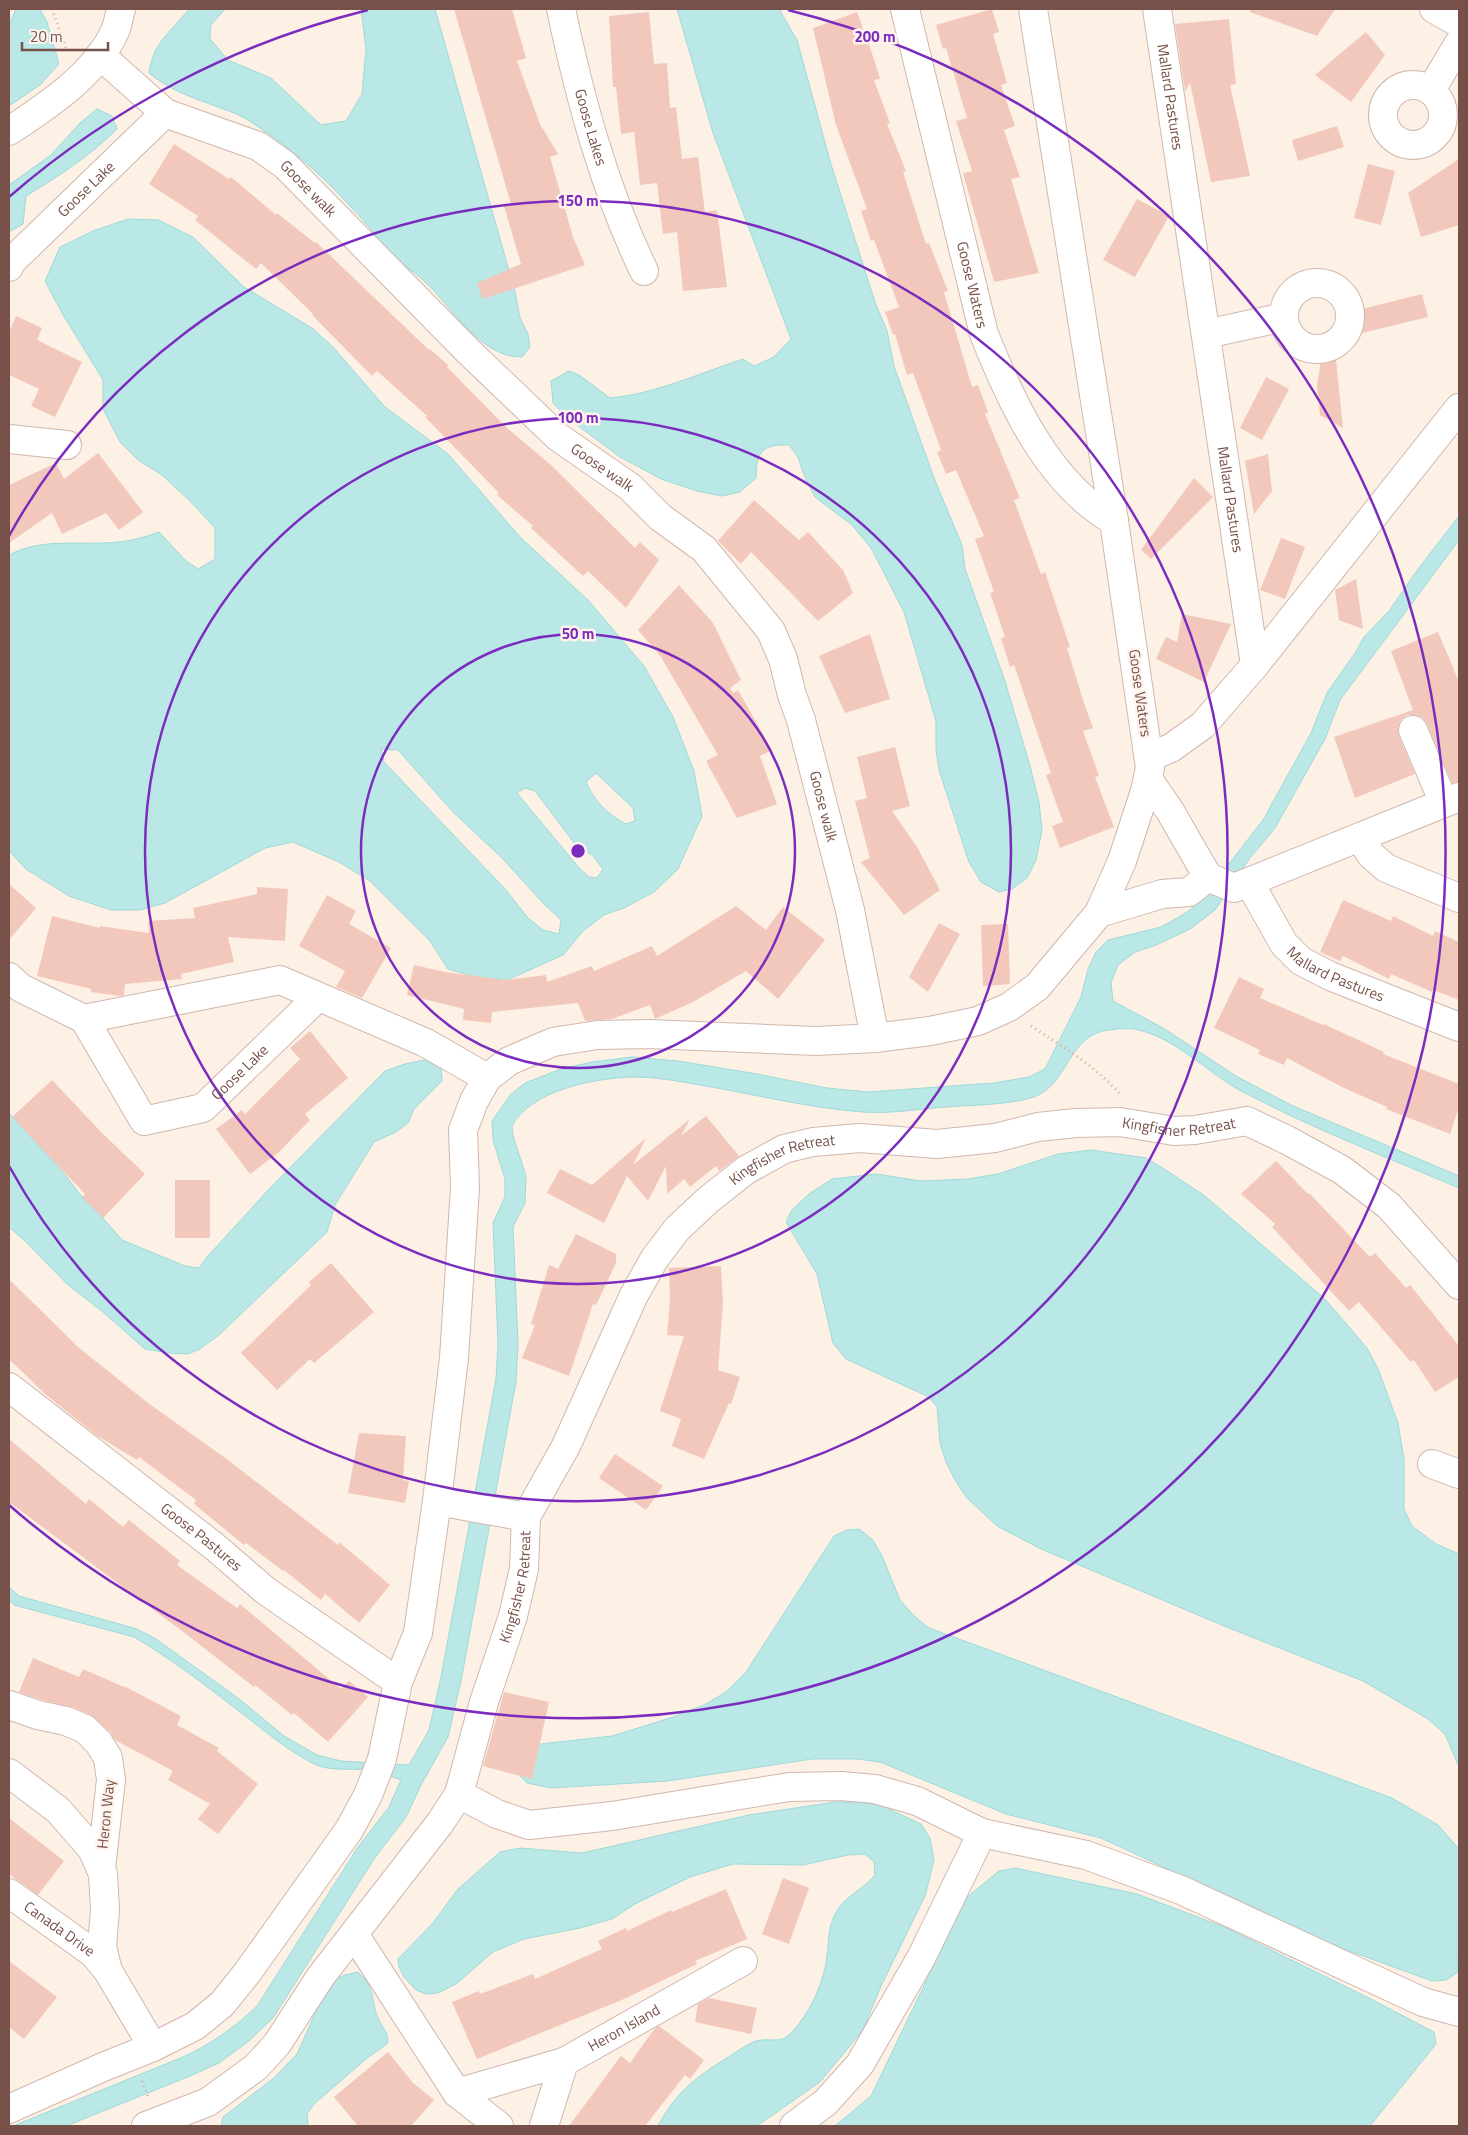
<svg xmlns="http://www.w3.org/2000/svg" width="1468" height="2135" viewBox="0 0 1468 2135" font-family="'Titillium Web',sans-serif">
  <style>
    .water { fill: #b9e8e6; stroke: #9fdad8; fill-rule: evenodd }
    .building { fill: #f3c8bc }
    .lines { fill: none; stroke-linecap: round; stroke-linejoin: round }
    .minor-casing { stroke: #d1b7ad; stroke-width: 30 }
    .path { stroke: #d9ab9f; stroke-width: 3; stroke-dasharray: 1 4; stroke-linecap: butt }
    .minor { stroke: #fff; stroke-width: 28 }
    .ring { fill: none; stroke: #7b2cbf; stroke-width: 2.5 }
    .labels { text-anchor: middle; stroke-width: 5; stroke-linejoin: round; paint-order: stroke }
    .street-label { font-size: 15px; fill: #775149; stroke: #fff4ed }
    .centre { fill: #7b2cbf; stroke: #fff4ed; stroke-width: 2.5 }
    .ring-label { font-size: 15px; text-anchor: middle; font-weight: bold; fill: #7b2cbf; stroke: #fff4ed; stroke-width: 5; stroke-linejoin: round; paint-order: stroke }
  </style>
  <rect width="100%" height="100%" fill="#fdf0e5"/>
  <g class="water">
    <polygon points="16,9 40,9 47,22 59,64 40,85 9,106 9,25"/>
    <path d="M189 9H225L211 25 210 39 228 60 271 78 321 125 346 121 362 94 366 49 361 9H435L515 292 520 318 528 334 530 347 522 357C480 358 451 305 423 280 412 270 398 262 388 251 381 244 376 235 369 227 340 194 309 162 273 137 261 129 247 118 234 113 204 101 174 94 149 73 153 42 171 32 189 9Z"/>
    <path d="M677 9H779L797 40 830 161 875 302 887 331 894 366 934 478 962 545 965 569 1005 681 1030 766 1039 802 1042 830 1036 860 1027 878 1012 889 999 892 981 882 969 862 939 770 936 749V721L904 612 871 548 852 525 815 497 804 475 798 457 789 445C762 444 756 452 756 478L740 492 722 496 697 491 661 479 620 457 565 416 553 403 551 381 569 371 579 375 610 398C655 394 700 373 743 359L754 366 774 357 791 339 713 133Z"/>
    <path d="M97 109 112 116 117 129C90 156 59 176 26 196L23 224 9 232V185L51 155 80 123Z"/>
    <path d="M128 219 158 220 193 237 244 287 312 328 333 347 385 407 448 454 520 537 588 600 644 666 673 717 694 771 702 816 678 869 654 892 624 908 604 915 583 931 563 955 505 981 496 978 483 979 448 969 429 940 370 881 339 862 293 842 265 848 165 903 140 910H111L69 896 26 869 9 851V555C42 537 81 546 117 542 132 541 145 537 159 532L185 560 198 569 215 559V528L189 500 162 475 138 460 120 442 103 409V380L62 313 45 281 60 247 93 231ZM381 749 398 750 453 812 502 858 544 904 561 920 559 934 543 930 528 918 506 890 384 762ZM596 773 633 808 635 821 626 824C607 814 595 802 586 782ZM525 788 535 791 575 844 592 855 603 869 597 878 589 877 580 869 517 793Z"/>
    <path d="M1459 516V540L1340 700 1325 739 1275 828 1250 858 1215 910 1190 929 1156 945 1135 952 1118 965 1111 983 1113 1001 1163 1028 1236 1076 1291 1105 1459 1176V1188C1386 1157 1311 1128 1241 1091 1206 1072 1174 1036 1134 1029 1123 1028 1113 1029 1103 1031 1067 1040 1067 1085 1034 1097 1010 1105 972 1105 946 1107 919 1109 890 1114 863 1112 808 1108 754 1094 700 1085 678 1081 655 1077 633 1077 595 1078 531 1090 512 1126L513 1136 526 1176 525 1203 513 1227 518 1344 516 1382 461 1681 448 1737 421 1785 406 1817 374 1859 273 2018 249 2041 219 2063 190 2076 66 2126H13L183 2057C211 2044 234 2028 257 2006L358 1847 389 1807 401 1780C390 1776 380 1772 368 1770 349 1768 329 1772 312 1763 282 1747 258 1725 231 1705 200 1681 168 1657 134 1637L14 1605 9 1600V1587L19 1596 137 1629 156 1639 238 1698 284 1736 317 1755 341 1761 409 1765 429 1730 441 1677 496 1379 498 1344 493 1223 505 1197V1179L493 1140 492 1121 511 1094 525 1083 561 1069 592 1062 632 1057 678 1061 757 1074 827 1088 868 1092 994 1083 1029 1077 1045 1069 1081 997 1088 969 1096 952 1108 940 1161 927 1186 913 1201 900 1263 820 1311 733 1327 693 1355 653 1364 637 1389 611 1418 569Z"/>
    <polygon points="429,1059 441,1068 442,1081 414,1109 408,1123 396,1132 374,1142 335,1205 327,1232 219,1335 200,1349 188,1354 169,1353 145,1349 103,1312 68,1285 24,1240 9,1227 9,1113 63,1172 82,1197 103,1218 122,1240 185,1266 199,1268 207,1257 270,1188 385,1071 405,1064"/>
    <polygon points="1091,1150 1146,1158 1169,1172 1205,1196 1325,1299 1367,1348 1378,1369 1398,1423 1404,1459 1404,1509 1412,1526 1436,1544 1459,1554 1459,1767 1445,1734 1428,1719 1363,1681 1229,1628 1041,1549 997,1526 967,1498 955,1480 946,1462 940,1443 937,1407 929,1397 846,1359 833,1343 817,1274 786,1222 792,1210 809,1194 832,1179 876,1174 921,1181 968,1179 998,1174 1058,1154"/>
    <polygon points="859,1529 873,1540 882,1556 900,1600 915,1617 929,1628 1392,1798 1438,1825 1459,1849 1458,1972 1446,1980 1432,1981 1325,1942 1101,1838 1006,1814 880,1762 857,1759 812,1759 668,1781 551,1788 527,1783 519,1775 524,1755 541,1744 612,1736 670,1718 704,1705 726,1692 746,1672 834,1536 847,1530"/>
    <path d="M835 1802H857L878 1804 921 1824 930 1838 934 1860 925 1896 881 1986 863 2030 820 2082 757 2126H658C677 2091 696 2077 730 2056 738 2051 747 2044 756 2041 773 2037 780 2046 794 2030 811 2010 825 1980 827 1955 829 1940 828 1928 835 1914 844 1896 863 1890 875 1875L874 1862 865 1854 848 1855 803 1865 733 1864 690 1877 635 1904 612 1919 580 1928 524 1939 493 1952 456 1984 438 1993 426 1994 416 1990 404 1977 399 1967 398 1959 432 1924 458 1889 500 1852 520 1848 582 1853 749 1815Z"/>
    <polygon points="1015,1868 1137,1894 1224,1927 1367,1997 1434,2032 1436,2044 1370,2126 835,2126 871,2096 966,1898 999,1871"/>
    <path d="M358 1972C377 1990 370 1998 378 2018 383 2030 387 2028 388 2043L366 2059 314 2104 307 2114 308 2126H221L223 2117 274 2078 297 2054 318 2007 336 1979 345 1975Z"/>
  </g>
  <g class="building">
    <polygon points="454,9 512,9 526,58 517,61 540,124 558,154 550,157 573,237 585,265 483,299 477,283 521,264 504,206 511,204"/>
    <polygon points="992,9 999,32 993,34 1007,83 1001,85 1015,126 1004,130 1020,177 1011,179 1039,273 994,282 963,173 972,171 956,121 967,118 946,48 943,49 936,25"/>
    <polygon points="1250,9 1335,9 1317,36 1250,12"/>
    <polygon points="649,12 654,64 667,63 670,108 676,107 682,159 698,157 705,212 717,210 727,287 683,291 677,232 663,234 657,183 640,185 634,132 621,134 616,87 613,87 609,16"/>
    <polygon points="857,12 874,59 880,79 874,80 890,123 887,124 906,171 903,172 926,244 929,243 948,291 944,292 972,387 978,385 988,412 985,414 1020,498 1014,500 1041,574 1045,572 1070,647 1067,648 1084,703 1093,728 1083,731 1099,776 1095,777 1114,827 1060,848 1052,826 1063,822 1046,775 1051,773 1014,665 1010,667 1001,638 1005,637 990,593 994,592 975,539 984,536 956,470 946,474 937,452 941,450 913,373 907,375 895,334 893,335 885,312 899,307 874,240 871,241 861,211 867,209 836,125 813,28"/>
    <polygon points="1229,19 1236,84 1230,85 1250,176 1211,182 1190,83 1185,91 1175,24"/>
    <polygon points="1366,32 1385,55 1351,102 1315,75"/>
    <polygon points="1337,126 1344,147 1298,161 1292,140"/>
    <polygon points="174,144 229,179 231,177 276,215 277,213 315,243 316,242 429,350 430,349 448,365 447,367 506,427 551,465 635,548 640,542 659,560 626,608 588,571 583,576 531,528 533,526 497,495 499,493 425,417 427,416 377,371 372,376 312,315 313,314 261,263 256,269 195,220 198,216 149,184"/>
    <polygon points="1459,159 1459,225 1421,237 1408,193"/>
    <polygon points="1368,164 1395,171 1381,225 1354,218"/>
    <polygon points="1137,199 1169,216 1135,277 1103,260"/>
    <polygon points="1422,294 1428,317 1362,333 1350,312"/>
    <polygon points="16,316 42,328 37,340 82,362 55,417 31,406 39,389 9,375 9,332"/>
    <polygon points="1326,331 1333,331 1343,428 1320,415 1317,385"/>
    <polygon points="1266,377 1289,389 1262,440 1240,428"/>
    <polygon points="98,453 143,512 119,530 106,513 62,534 52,513 9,543 9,485 56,463 64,479"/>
    <polygon points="1268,454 1272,491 1254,514 1245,461"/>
    <polygon points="1194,478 1213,497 1151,559 1141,550"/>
    <polygon points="754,500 799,540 808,532 843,570 853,593 818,621 751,552 741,564 718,541"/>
    <polygon points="1281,538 1305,547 1285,599 1260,590"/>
    <polygon points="1356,579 1363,629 1339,620 1335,590"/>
    <polygon points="679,585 713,623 741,680 730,688 733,693 738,690 772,750 760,756 777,804 737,818 706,761 718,755 661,657 638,630"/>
    <polygon points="1182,614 1231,624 1204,682 1156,659 1166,637 1177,642"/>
    <polygon points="1438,632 1459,682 1459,782 1452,783 1427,724 1423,718 1415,715 1407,715 1400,721 1398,729 1399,736 1415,774 1355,798 1334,737 1413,710 1391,651"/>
    <polygon points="870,634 890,699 845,713 819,656"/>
    <polygon points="895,747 910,806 892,811 917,847 940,890 904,915 861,862 870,858 855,801 867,798 857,757"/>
    <polygon points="9,884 36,908 9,940"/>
    <polygon points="257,887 288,889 285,941 228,937 234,962 181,974 182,979 125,984 124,995 120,996 91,992 91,989 37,976 52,916 100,928 100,926 149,933 148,921 195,918 193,908 257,894"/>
    <polygon points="327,895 356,911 349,924 391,948 362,998 336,987 345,971 299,946"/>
    <polygon points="1343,900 1391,921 1393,916 1433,936 1435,931 1459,942 1459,1000 1433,990 1432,992 1391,974 1389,979 1343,956 1340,961 1320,952"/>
    <polygon points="736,906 766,930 783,907 825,940 778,999 746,971 693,1002 655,1019 650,1005 612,1019 585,1021 578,1003 492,1012 491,1023 463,1020 464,1009 407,995 414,965 445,972 506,980 546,975 547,982 592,966 594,971 652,946 657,956"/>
    <polygon points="939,923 960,934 928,992 909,977"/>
    <polygon points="1008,924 1010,984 983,986 981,925"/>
    <polygon points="1239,977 1264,989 1260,998 1323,1025 1324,1024 1384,1052 1383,1054 1459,1084 1459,1107 1450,1134 1386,1109 1387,1107 1342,1087 1287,1058 1284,1065 1258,1054 1260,1050 1214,1028"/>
    <polygon points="310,1031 348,1078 305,1114 310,1120 278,1153 250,1174 216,1129 242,1110 245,1114 300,1059 290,1048"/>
    <polygon points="52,1080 103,1134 145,1174 103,1218 82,1197 85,1194 12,1117"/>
    <polygon points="706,1116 739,1156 719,1171 716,1166 690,1187 684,1179 667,1194 666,1166 648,1201 627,1176 604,1223 547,1193 560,1169 592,1185 646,1138 633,1165 690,1119 681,1136"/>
    <polygon points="1276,1161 1308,1194 1309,1193 1370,1257 1375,1253 1406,1288 1410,1285 1459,1346 1459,1377 1435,1392 1414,1360 1411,1362 1359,1302 1349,1311 1272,1227 1275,1224 1241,1194"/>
    <rect x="175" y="1180" width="35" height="58"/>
    <polygon points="576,1234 616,1254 616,1263 596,1305 593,1304 569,1376 522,1358 535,1325 531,1324 549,1265 558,1269"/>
    <polygon points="331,1263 374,1312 314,1363 310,1359 277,1390 241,1353 311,1285 309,1282"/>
    <polygon points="721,1266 723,1303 718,1370 740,1377 731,1404 729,1403 704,1459 672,1446 681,1419 660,1411 684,1336 667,1335 670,1300 669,1268"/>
    <polygon points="9,1279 78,1347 148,1403 228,1460 338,1545 339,1542 390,1585 359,1623 325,1594 321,1600 284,1570 283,1571 246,1543 244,1545 194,1504 196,1500 139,1457 137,1460 96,1435 45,1394 9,1359"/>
    <polygon points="359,1433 406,1436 403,1480 409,1481 405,1503 348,1493"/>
    <polygon points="9,1439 86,1504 89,1499 123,1527 129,1520 180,1561 177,1565 237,1608 240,1604 341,1689 349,1681 368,1697 328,1742 294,1713 292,1715 255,1685 254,1687 190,1637 9,1502"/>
    <polygon points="615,1454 663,1486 646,1510 599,1478"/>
    <polygon points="33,1658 79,1677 83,1669 124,1687 124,1686 181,1716 177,1725 219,1748 217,1751 258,1784 218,1834 198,1819 210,1804 168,1780 173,1771 115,1740 110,1732 91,1715 72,1707 42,1700 19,1692"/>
    <polygon points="504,1692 549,1702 532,1779 483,1766"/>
    <polygon points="9,1818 64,1861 38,1895 9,1874"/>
    <polygon points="783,1878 809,1888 789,1944 762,1934"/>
    <polygon points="726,1889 747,1939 695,1961 697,1964 624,1999 477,2059 452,2002 479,1991 480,1994 533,1974 535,1979 602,1949 598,1941 626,1928 627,1931 671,1910 672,1912"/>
    <polygon points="9,1961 57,1997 24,2039 9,2027"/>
    <polygon points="709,1998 757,2008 751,2034 695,2022 698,2004"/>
    <polygon points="659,2026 704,2060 690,2079 685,2075 645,2126 569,2126 621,2056 630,2063 655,2028"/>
    <polygon points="388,2052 413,2083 434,2100 411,2126 358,2126 334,2097"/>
  </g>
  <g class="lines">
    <g class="minor-casing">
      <g id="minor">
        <path id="s1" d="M561 9C580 99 604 188 644 271"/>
        <path id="s2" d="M905 9 984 334C1011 402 1048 483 1114 521"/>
        <path id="s3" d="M1157 9 1255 665"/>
        <polyline points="1434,9 1459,23"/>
        <path id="s4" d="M100 55 165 113 258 146 285 165 468 351 558 437 630 487 660 517 704 549 771 631 783 659 792 695 801 720 850 910 875 1038"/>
        <circle cx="1413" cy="115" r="30"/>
        <polyline points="1431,90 1459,43"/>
        <path d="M9 131C46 107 96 74 115 31 118 24 119 16 121 9"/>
        <path id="s5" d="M9 267 12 261 165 113"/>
        <circle cx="1317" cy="316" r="33"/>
        <polyline points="1206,334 1284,317"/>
        <polyline points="9,439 67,445"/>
        <polyline points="1413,730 1444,803"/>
        <polyline points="1149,757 1171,748 1203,725 1255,665 1459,408"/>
        <polyline points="1148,779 1170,811 1208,877"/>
        <polyline points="1360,837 1371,855 1386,868 1459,898"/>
        <path id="s6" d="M1249 882 1284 944 1301 961 1330 976 1459 1027"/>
        <polyline points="1099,913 1162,894 1189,892 1208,877 1234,888 1459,797"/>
        <polyline points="9,977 21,988 84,1019 280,980 426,1043 487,1078"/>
        <path id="s7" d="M84 1019 144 1121 203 1108 318 997"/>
        <path id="s8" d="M9 1387 215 1547 266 1591 398 1682"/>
        <polyline points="1432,1464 1459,1474"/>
        <polyline points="437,1501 526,1517"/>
        <polyline points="9,1705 38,1715 66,1721 85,1729 99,1743 108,1758 111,1780 101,1868"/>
        <polyline points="9,1773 58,1810 92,1849 103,1874 105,1910 102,1947 108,1971 153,2047"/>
        <polyline points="459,1794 497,1814 529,1825 612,1816 789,1787 841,1786 875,1789 917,1801 982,1833 1086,1855 1181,1890 1423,2002 1459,2012"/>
        <path id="s9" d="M9 1893 93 1953 108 1971"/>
        <polyline points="354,1934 457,2093 499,2126"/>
        <polyline points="457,2093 564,2062"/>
        <polyline points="9,2109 103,2067 153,2047 195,2026 222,2004 247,1973 349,1830 368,1795 382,1759 398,1682 418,1633 437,1501 454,1358 465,1187 463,1130 474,1101 487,1078 509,1061 553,1042 597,1035 649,1034 816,1041 875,1038 930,1031 978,1021 1009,1007 1037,987 1099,913 1122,861 1145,791 1150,768 1114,521 1033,9"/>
        <path id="s10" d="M146 2126 208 2102 256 2067 277 2044 321 1976 440 1823 459 1794 484 1702 513 1616 524 1569 526 1517 566 1446 634 1295 655 1258 677 1229 708 1200 746 1170 784 1149 813 1142 860 1138 937 1144 995 1138 1038 1127 1076 1123 1120 1122 1174 1131 1195 1130 1247 1121 1287 1140 1342 1170 1389 1206 1459 1285"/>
        <path id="s11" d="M544 2126 564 2062 743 1961"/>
        <polyline points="794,2126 826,2102 860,2064 921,1958 982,1833"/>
      </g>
    </g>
    <g class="path">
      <polyline points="52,9 67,51"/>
      <path d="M1031 1026C1063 1047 1094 1065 1119 1093"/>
      <polyline points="142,2081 148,2097"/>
    </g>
    <use href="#minor" class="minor"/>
  </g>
  <g class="ring">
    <circle cx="578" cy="851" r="217"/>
    <circle cx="578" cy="851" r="433"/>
    <path d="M9 536A650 650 0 1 1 9 1166"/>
    <path d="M9 197A867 867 0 0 1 368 10M788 10A867 867 0 1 1 9 1505"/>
  </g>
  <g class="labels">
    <g class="street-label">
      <text dy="5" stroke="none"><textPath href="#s3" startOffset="89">Mallard Pastures</textPath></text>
      <text dy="5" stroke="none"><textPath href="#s1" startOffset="122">Goose Lakes</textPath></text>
      <text dy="5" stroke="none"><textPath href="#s5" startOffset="110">Goose Lake</textPath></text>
      <text dy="5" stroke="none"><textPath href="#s4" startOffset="252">Goose walk</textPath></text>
      <text dy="5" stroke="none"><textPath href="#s2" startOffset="284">Goose Waters</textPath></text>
      <text dy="5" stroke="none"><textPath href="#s4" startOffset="658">Goose walk</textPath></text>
      <text dy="5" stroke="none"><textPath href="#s3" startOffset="496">Mallard Pastures</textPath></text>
      <text transform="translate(1140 693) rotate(82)" y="5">Goose Waters</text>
      <text dy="5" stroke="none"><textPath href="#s4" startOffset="1078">Goose walk</textPath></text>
      <text dy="5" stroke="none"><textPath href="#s6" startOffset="132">Mallard Pastures</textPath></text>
      <text dy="5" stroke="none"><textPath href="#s7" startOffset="230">Goose Lake</textPath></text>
      <text dy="5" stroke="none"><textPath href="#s10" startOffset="1612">Kingfisher Retreat</textPath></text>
      <text dy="5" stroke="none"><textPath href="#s10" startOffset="1208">Kingfisher Retreat</textPath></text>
      <text dy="5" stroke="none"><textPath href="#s8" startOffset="244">Goose Pastures</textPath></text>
      <text dy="5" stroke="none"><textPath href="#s10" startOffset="682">Kingfisher Retreat</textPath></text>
      <text transform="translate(106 1814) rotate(-84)" y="5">Heron Way</text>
      <text dy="5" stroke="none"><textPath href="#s9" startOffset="62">Canada Drive</textPath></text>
      <text dy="5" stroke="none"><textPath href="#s11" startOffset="136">Heron Island</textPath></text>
    </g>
  </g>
  <circle cx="578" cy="851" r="8" class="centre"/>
  <g class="ring-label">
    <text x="875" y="42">200 m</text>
    <text x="578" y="206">150 m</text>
    <text x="578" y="423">100 m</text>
    <text x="578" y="639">50 m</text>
  </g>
  <rect width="1468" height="2135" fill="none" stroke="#775149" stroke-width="20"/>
  <path d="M22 42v8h86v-8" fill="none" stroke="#775149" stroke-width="2.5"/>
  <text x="30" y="42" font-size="15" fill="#775149" stroke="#fff4ed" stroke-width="4" paint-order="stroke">20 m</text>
</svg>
